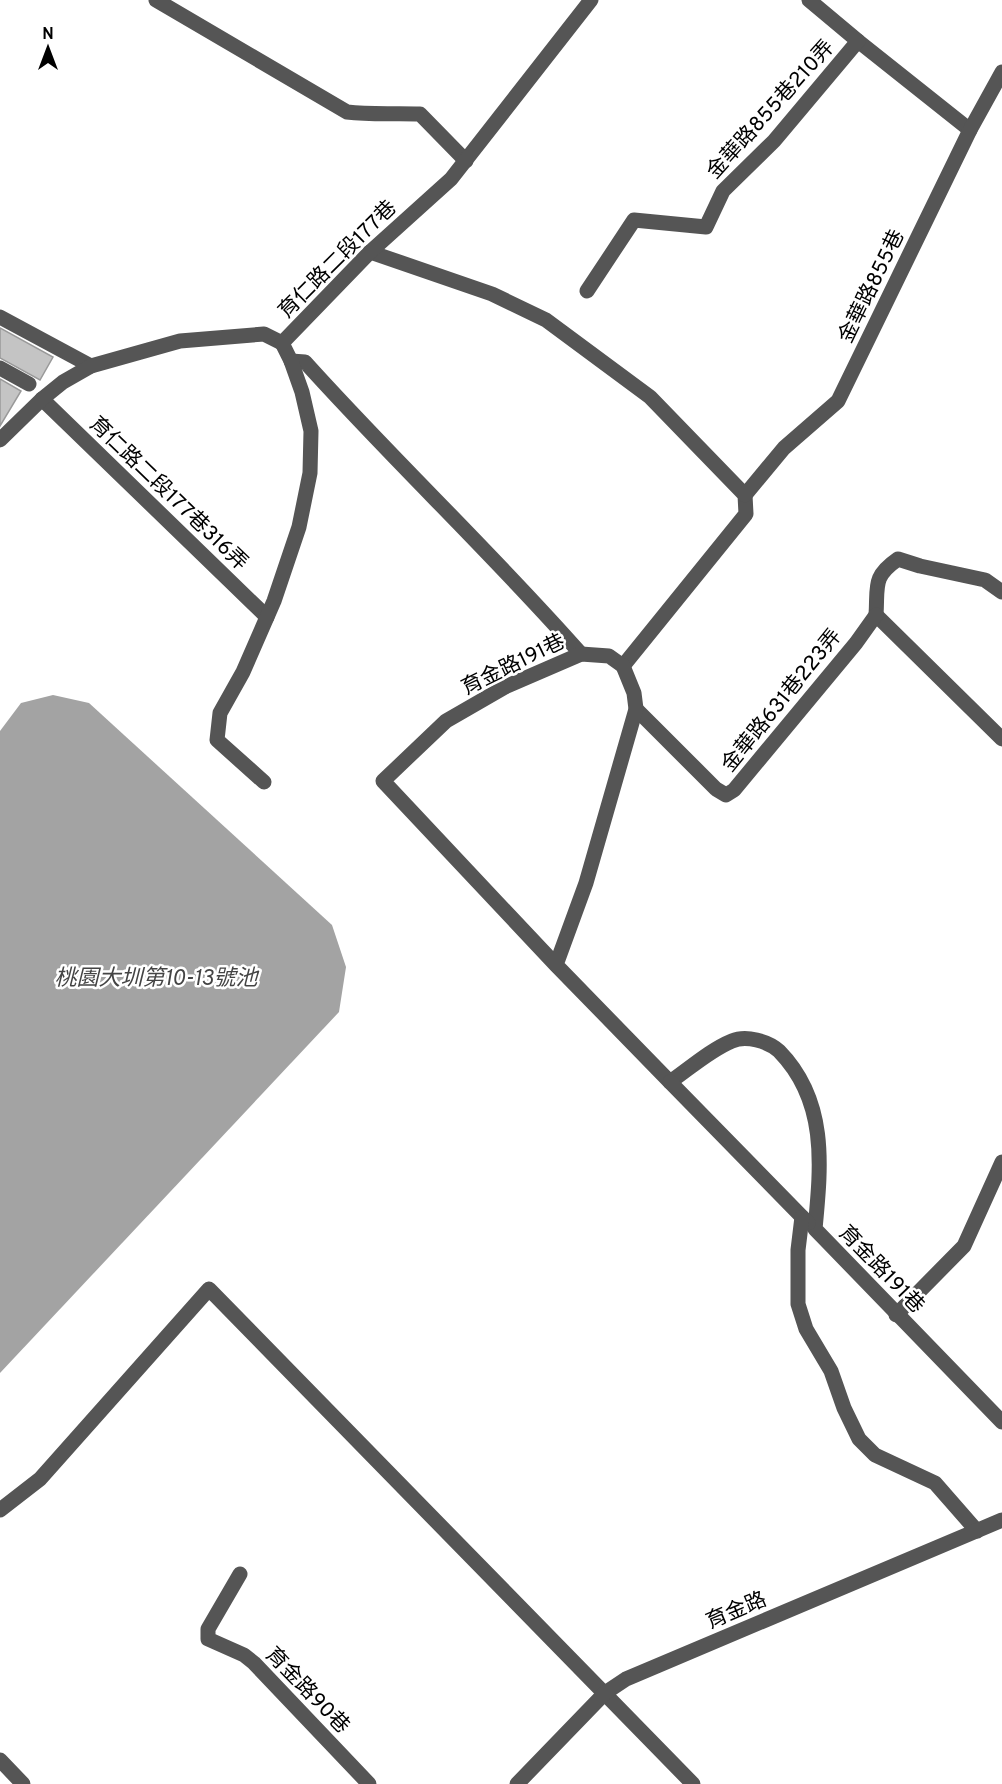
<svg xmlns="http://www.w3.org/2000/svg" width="1002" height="1784" viewBox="0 0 1002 1784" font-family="Overpass,'Noto Sans TC',sans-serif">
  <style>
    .water { fill: #a3a3a3 }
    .building { fill: #c4c4c4; stroke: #999; stroke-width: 1.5 }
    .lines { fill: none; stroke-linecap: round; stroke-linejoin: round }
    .minor { stroke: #555; stroke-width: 15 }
    .labels { text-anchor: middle; stroke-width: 5; stroke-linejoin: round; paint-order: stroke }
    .street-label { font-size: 21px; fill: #000; stroke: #fff }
    .water-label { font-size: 22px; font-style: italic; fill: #444; stroke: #fff }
  </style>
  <rect width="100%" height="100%" fill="#fff"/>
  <polygon class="water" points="53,695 89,703 332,925 346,967 339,1012 0,1373 0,731 21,703"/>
  <g class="building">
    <polygon points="0,328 53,357 40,380 0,358"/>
    <polygon points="0,379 21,391 0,426"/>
  </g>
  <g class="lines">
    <g class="minor">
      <path d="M156 0 347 112C371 115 395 113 420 114L466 161"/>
      <polyline points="858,41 970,130"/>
      <polyline points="370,252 492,294 546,320 650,397 745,495 746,514 623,666"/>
      <polyline points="587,291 634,220 706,227 723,191 774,141 858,41 809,0"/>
      <polyline points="0,317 91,366"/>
      <path d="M291 361 305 362C395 462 493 554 581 654"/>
      <polyline points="0,368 29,384"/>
      <polyline points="42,399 267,617"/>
      <polyline points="0,440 42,399 63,382 91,366 180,341 264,334 282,343"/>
      <polyline points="745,495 784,448 838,401 970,130 1002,72"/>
      <polyline points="876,615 1002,739"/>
      <path d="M876 615C878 586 872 577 898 559L920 566 985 580 1002 592"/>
      <polyline points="636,709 716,789 726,795 734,790 856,643 876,615"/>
      <polyline points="264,782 217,740 220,713 243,672 274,601 299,527 310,473 311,431 302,392 291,361 282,343 370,252 451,179 591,0"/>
      <path d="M556 965 586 883 636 709 634 693 623 666 609 656 581 654 505 687 446 721 383 781 556 965 670 1082C689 1069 710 1050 732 1041 746 1035 768 1041 779 1051 828 1101 821 1166 815 1229L1002 1422"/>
      <polyline points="670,1082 808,1223"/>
      <polyline points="802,1217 798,1250 798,1304 806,1329 831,1371 844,1408 859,1439 875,1455 935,1483 977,1531"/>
      <polyline points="896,1315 964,1246 1002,1162"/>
      <polyline points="0,1510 40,1479 209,1289 693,1784"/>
      <polyline points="240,1574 208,1629 208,1639 244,1655 254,1663 369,1784"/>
      <polyline points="0,1760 23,1784"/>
      <polyline points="517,1784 605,1693 626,1679 1002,1520"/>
    </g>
  </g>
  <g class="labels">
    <g class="street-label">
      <text transform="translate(770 109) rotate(-48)" y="7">金華路855巷210弄</text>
      <text transform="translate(337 259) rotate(-45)" y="7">育仁路二段177巷</text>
      <text transform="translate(871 286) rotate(-64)" y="7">金華路855巷</text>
      <text transform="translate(169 493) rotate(44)" y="7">育仁路二段177巷316弄</text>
      <text transform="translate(513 664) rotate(-26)" y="7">育金路191巷</text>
      <text transform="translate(781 700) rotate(-51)" y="7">金華路631巷223弄</text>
      <text transform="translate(882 1269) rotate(46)" y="7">育金路191巷</text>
      <text transform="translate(736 1610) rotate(-23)" y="7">育金路</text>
      <text transform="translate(308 1690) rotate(46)" y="7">育金路90巷</text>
    </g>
    <g class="water-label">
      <text x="156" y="985">桃園大圳第10-13號池</text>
    </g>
  </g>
  <g transform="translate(48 48)" stroke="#ffffff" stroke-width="4.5" paint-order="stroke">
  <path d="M0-4.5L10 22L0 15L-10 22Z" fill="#000000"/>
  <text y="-9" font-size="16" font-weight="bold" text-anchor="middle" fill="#000000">N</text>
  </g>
</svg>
